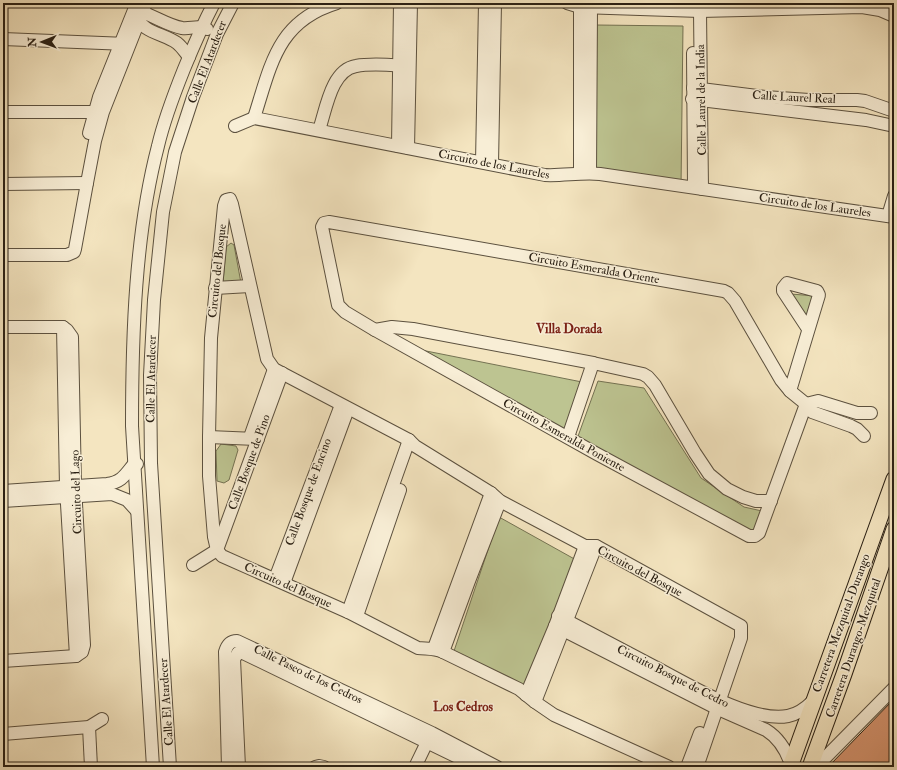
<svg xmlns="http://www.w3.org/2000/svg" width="897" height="770" viewBox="0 0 897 770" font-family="'IM FELL Double Pica',serif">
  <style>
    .green { fill: #bdc491; stroke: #747252 }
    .building { fill: #d5936e; stroke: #2a2014 }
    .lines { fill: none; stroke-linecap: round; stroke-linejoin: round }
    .minor-casing { stroke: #5c513f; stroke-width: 14 }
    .major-casing { stroke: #2a2014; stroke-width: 17 }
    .minor { stroke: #f8eed6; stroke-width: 12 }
    .major { stroke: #f4e5c0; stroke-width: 15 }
    .labels { text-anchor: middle; stroke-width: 3; stroke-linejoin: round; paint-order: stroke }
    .street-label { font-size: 12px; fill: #2a2014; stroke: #f8eed6 }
    .neighbourhood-label { font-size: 13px; font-weight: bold; fill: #7a1f14; stroke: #f8eed6 }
  </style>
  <rect width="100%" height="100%" fill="#f4e5c0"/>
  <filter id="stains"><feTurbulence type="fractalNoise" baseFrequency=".005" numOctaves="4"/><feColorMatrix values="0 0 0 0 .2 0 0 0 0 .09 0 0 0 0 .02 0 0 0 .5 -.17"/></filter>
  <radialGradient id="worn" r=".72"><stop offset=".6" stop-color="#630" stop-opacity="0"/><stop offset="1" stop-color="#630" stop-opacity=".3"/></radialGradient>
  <g class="green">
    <polygon points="596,25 683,26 681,187 594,174"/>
    <polygon points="231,243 234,245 241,283 223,283 226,247"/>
    <polygon points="791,294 815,296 807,319"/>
    <polygon points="396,345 582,382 563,437"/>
    <polygon points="598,381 644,388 701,478 744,507 762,511 753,537 577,439"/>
    <polygon points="221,444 236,446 238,450 229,480 224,483 217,481 216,451"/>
    <polygon points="499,517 578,561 528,691 452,657"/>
  </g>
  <polygon class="building" points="894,699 894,767 828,767"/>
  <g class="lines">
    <g class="minor-casing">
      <g id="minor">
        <polyline points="567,3 580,7 700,11 862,7 880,10 894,16"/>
        <polyline points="580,7 580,173"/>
        <path d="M135 10C152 14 166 25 182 28 191 29 199 25 207 29"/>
        <polyline points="700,11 702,189"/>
        <path d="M136 15C142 33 163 33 177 43 182 47 185 52 189 57"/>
        <polyline points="3,39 127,44"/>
        <polyline points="693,53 694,187"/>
        <polyline points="693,88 765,97 809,100 857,100 865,101 894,111"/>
        <polyline points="692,99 866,120 894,126"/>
        <polyline points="3,112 102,112"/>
        <path d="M254 118 545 175C563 176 582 172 600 174L894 217"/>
        <path d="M254 118C271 65 277 21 337 3"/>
        <polyline points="235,126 254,118"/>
        <path d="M319 130C326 110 331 70 356 66 372 63 390 65 407 66"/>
        <polyline points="89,133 99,97 134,10"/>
        <polyline points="398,146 400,3"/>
        <polyline points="408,148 411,3"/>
        <polyline points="482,162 485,3"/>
        <polyline points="492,164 495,3"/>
        <polyline points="590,173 591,8"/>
        <polyline points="3,184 87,183"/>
        <polyline points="888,216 894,196"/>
        <polyline points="3,255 67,255 74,252 75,249 87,183 95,141 103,112 146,3"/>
        <polyline points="215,288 250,286"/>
        <polyline points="3,327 63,327 67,330 72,337 75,486 84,645 82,652 76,656 3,661"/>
        <polyline points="63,327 66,487 76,656"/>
        <polyline points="375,330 392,327 413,329 593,363 643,374 648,377 655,385 695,453 709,474 727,489 743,497 756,501 771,501"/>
        <polyline points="790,391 819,295 817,291 787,283 783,288 783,291 808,329"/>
        <polyline points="806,404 759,533 755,536 749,536 597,454 375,330 345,312 338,305 322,227 324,223 329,222 724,291 728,293 735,301 781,380 790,391 806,404 812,412 851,426 857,429 864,436"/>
        <polyline points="806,404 818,401 857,413 871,413"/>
        <polyline points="209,437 258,439"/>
        <polyline points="250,437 274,369"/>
        <polyline points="568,437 593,363"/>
        <path d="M3 491 107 484C122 482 125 475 134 464H137"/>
        <polyline points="3,501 112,494 127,500 137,511"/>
        <polyline points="193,565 217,550 282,373"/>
        <polyline points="275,579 341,405"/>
        <polyline points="284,583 348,409"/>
        <polyline points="348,612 409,440"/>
        <polyline points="357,616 400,490"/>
        <path d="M558 616C590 633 621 649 653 666 686 683 750 723 788 716 798 714 806 708 813 701"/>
        <path d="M555 626 716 708 766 730C779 738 786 750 791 764"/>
        <polyline points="434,648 491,493"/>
        <polyline points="443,652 469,581 500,501"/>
        <polyline points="238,653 243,653 478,767"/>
        <polyline points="238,653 234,659 239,767"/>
        <polyline points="526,695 555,626 585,546"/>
        <polyline points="535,702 596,546"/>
        <polyline points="89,727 91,767"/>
        <polyline points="3,734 89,727 102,719"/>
        <path d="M153 767 132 426C132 335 135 234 158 146 164 120 174 94 184 69 193 47 203 24 214 3"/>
        <polyline points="170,767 151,463 150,375 154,300 163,212 175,152 193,97 217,34 233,3"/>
        <path d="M228 767 225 652C227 645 230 641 237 641L432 733 497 767"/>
        <polyline points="315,767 319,766 324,767"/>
        <polyline points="415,767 430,736"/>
        <path d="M669 767 554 715 535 702 519 689 443 652C435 648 427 649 418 648L348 612 222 556 217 550 214 537 209 476V437L211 338 224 206 226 200 230 199 232 204 267 359 274 369 409 440 415 446 491 493 500 501 585 546H596L741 626V638L697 767"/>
        <polyline points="687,767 700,733"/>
        <polyline points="816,767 894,688"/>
      </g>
    </g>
    <g class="major-casing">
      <g id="major">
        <polyline points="790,767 894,479"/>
        <polyline points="810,767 844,674 894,529"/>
      </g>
    </g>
    <use href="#minor" class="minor"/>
    <use href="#major" class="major"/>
  </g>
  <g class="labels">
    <g class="street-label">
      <text transform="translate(207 62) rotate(-69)" y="4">Calle El Atardecer</text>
      <text transform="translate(794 97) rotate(3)" y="4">Calle Laurel Real</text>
      <text transform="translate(701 100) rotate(-91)" y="4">Calle Laurel de la India</text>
      <text transform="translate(494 164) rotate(11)" y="4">Circuito de los Laureles</text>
      <text transform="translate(815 205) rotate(8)" y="4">Circuito de los Laureles</text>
      <text transform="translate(594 268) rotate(10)" y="4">Circuito Esmeralda Oriente</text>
      <text transform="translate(217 271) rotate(-84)" y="4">Circuito del Bosque</text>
      <text transform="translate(151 379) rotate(-89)" y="4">Calle El Atardecer</text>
      <text transform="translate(564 435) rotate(29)" y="4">Circuito Esmeralda Poniente</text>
      <text transform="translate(249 462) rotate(-70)" y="4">Calle Bosque de Pino</text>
      <text transform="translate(76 492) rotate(-92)" y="4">Circuito del Lago</text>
      <text transform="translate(308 492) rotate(-70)" y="4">Calle Bosque de Encino</text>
      <text transform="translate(640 571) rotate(28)" y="4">Circuito del Bosque</text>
      <text transform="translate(288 585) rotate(24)" y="4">Circuito del Bosque</text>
      <text transform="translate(841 623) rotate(-70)" y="4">Carretera Mezquital-Durango</text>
      <text transform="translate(853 648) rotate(-71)" y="4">Carretera Durango-Mezquital</text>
      <text transform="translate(308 674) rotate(26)" y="4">Calle Paseo de los Cedros</text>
      <text transform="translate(673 676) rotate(27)" y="4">Circuito Bosque de Cedro</text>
      <text transform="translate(166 702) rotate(-94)" y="4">Calle El Atardecer</text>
    </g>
    <g class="neighbourhood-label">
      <text x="569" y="333">Villa Dorada</text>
      <text x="463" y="711">Los Cedros</text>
    </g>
  </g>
  <rect width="897" height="770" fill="none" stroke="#f4e5c0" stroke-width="16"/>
  <rect x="4" y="4" width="889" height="762" fill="none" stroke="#2a2014" stroke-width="2"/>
  <rect x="8" y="8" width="881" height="754" fill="none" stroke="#2a2014"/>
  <g transform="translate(42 42) rotate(269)" stroke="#f8eed6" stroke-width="3" paint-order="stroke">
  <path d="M0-3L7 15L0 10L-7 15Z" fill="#2a2014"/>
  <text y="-6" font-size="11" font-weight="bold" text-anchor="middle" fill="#2a2014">N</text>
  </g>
  <rect width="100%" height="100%" filter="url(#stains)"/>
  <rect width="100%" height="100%" fill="url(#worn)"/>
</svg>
